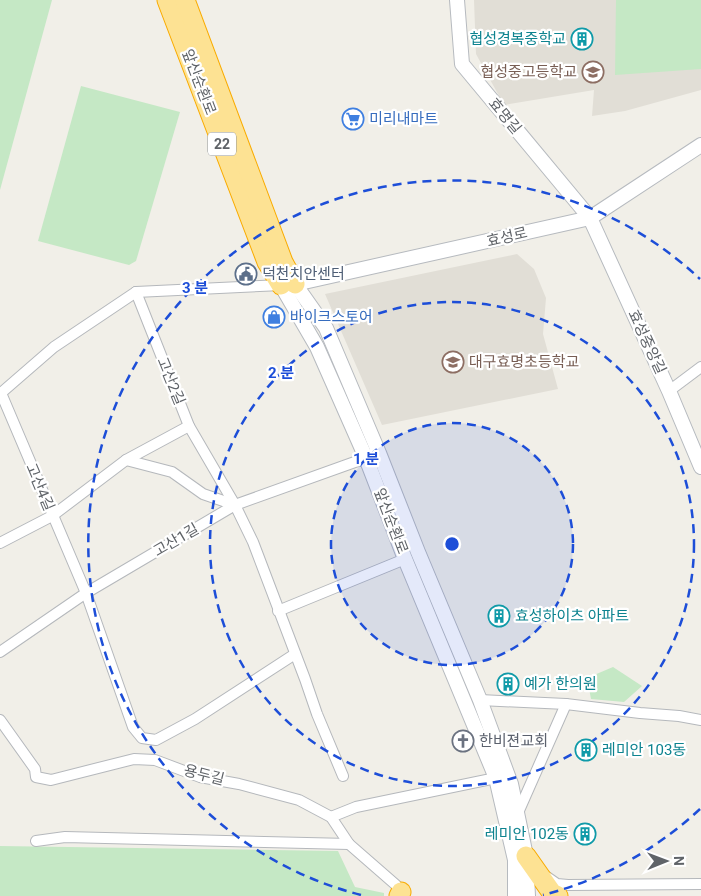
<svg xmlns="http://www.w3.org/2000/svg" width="701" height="896" viewBox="0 0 701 896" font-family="Roboto,'Noto Sans KR',sans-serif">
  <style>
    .education { fill: #e1ded6 }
    .green { fill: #c5e8c5 }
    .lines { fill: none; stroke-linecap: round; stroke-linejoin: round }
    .street-casing { stroke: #b5b8bc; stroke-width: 12 }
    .secondary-casing { stroke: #b6babf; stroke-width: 16 }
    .highway-casing { stroke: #f9ab00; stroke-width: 21 }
    .street { stroke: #fff; stroke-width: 10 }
    .secondary { stroke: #fff; stroke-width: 14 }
    .highway { stroke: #fde293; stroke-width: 19 }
    .ring { fill: none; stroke: #1d4ed8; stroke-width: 2.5; stroke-dasharray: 9 6 }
    .labels { text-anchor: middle; stroke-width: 4.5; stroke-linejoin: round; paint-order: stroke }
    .shield { fill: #fff; stroke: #8f9295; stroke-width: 1 }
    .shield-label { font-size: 14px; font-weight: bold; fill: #5f6368 }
    .culture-label { font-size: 15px; fill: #0d838f; stroke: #fff; text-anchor: start }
    .education-label { font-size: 15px; fill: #785e54; stroke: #fff; text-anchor: end }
    .street-label { font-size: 15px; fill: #5f6368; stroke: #fff }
    .shop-label { font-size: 15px; fill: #366cbe; stroke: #fff; text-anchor: start }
    .service-label { font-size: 15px; fill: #4e5e75; stroke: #fff; text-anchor: start }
    .worship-label { font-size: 15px; fill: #5b616d; stroke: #fff; text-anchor: start }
    .centre { fill: #1d4ed8; stroke: #fff; stroke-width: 2.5 }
    .ring-label { font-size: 15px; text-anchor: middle; font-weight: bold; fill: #1d4ed8; stroke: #fff; stroke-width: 4.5; stroke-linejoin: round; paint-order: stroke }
  </style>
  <rect width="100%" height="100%" fill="#f1efe8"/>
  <g class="education">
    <polygon points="474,0 701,0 701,90 625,111 592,116 594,90 504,105 476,54"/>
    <polygon points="517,254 534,269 546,298 543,334 558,389 382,425 325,294"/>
  </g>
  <g class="green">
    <polygon points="0,0 52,0 0,190"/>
    <polygon points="616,0 701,0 701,69 615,75"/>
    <polygon points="81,86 180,112 136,261 129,265 38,241"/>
    <polygon points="613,667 642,686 624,702 591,699 587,678"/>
    <polygon points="0,846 338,851 355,887 384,893 384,896 0,896"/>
  </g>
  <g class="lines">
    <g class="street-casing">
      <g id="street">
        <polyline points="136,292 54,347 1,393 86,593 133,727 142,738 156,740 195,719 295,654"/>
        <polyline points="136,292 189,426 235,505 253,542 305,679 317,714 343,776"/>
        <polyline points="136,292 282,285"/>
        <polyline points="669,391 701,367"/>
        <polyline points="126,460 172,472 203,494 235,505"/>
        <polyline points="0,543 52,516 126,460 189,426"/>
        <polyline points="278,611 405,559"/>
        <polyline points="0,652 86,593 235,505 366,458"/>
        <polyline points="480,700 566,704 640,713 679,716 701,720"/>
        <polyline points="0,720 35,769 36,777 51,780 134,759 155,760 200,777 239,784 299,800 331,817 349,844 396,885 403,895"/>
        <polyline points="517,815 566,704"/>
        <polyline points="331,817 356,807 496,778"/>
        <polyline points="36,841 65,837 349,844"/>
        <polyline points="547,877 557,884 568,885 701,884"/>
      </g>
    </g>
    <g class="secondary-casing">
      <g id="secondary">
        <polyline points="457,0 462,64 590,218 669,391 701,467"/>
        <polyline points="281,285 317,347 366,458 405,559 496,778 515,860 515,896"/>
        <polyline points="528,896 526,856 511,784 480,700 418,552 379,453 326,328 295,284 590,218 701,145"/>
      </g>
    </g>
    <g class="highway-casing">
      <g id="highway">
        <polyline points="167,0 267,262 281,285"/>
        <polyline points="185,0 283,262 295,284"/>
        <polyline points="526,856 552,893 558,896"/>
        <polyline points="399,896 401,892"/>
      </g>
    </g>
    <use href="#street" class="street"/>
    <use href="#secondary" class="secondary"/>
    <use href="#highway" class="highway"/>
  </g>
  <circle cx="452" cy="544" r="121" fill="#1d4ed8" fill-opacity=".12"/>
  <g class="ring">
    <circle cx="452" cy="544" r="121"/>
    <circle cx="452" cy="544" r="242"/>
    <path d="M700 809A363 363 0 0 1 543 895M361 895A363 363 0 1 1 700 279"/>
  </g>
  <defs>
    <g id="building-ring" transform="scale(1.125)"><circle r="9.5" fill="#fff" stroke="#0f9aa8" stroke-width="1.5"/><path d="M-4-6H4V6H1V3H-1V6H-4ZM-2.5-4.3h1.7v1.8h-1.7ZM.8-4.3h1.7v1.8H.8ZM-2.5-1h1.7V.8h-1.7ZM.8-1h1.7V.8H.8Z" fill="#0f9aa8"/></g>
    <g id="school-ring" transform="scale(1.125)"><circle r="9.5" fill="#fff" stroke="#8d6e63" stroke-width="1.5"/><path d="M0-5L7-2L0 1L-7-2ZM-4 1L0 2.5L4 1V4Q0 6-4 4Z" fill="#8d6e63"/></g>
    <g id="supermarket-ring" transform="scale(1.125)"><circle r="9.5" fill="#fff" stroke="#3f7fe0" stroke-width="1.5"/><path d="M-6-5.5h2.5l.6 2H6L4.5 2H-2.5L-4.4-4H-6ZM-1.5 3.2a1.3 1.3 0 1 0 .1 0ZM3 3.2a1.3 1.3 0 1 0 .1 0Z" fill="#3f7fe0"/></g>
    <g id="civic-ring" transform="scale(1.125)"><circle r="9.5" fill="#fff" stroke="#5c6f8a" stroke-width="1.5"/><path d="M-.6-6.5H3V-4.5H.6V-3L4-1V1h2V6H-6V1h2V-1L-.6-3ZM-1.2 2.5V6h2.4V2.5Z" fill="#5c6f8a"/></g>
    <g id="shop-ring" transform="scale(1.125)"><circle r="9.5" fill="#fff" stroke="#3f7fe0" stroke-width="1.5"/><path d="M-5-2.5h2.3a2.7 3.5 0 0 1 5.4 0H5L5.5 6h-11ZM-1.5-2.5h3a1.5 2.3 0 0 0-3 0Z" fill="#3f7fe0"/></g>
    <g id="church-ring" transform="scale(1.125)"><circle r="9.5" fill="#fff" stroke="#6b7280" stroke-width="1.5"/><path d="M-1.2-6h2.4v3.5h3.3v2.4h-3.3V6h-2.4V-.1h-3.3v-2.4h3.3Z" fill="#6b7280"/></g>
  </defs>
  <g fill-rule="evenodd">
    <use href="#building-ring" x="582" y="39"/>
    <use href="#school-ring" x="593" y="72"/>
    <use href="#supermarket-ring" x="353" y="119"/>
    <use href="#civic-ring" x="246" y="274"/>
    <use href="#shop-ring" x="274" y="317"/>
    <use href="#school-ring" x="453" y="362"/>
    <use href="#building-ring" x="499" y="616"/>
    <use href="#building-ring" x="508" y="684"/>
    <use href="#church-ring" x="463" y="741"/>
    <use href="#building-ring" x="586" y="750"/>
    <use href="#building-ring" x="585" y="834"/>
  </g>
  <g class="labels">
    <rect class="shield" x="208" y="132.5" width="28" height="23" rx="4"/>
    <g class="shield-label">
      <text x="222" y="149">22</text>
    </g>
    <g class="culture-label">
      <text x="566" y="44" text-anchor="end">협성경복중학교</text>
      <text x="515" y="621">효성하이츠 아파트</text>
      <text x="524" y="689">예가 한의원</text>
      <text x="602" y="755">레미안 103동</text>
      <text x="569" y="839" text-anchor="end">레미안 102동</text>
    </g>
    <g class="education-label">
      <text x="577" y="77">협성중고등학교</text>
      <text x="469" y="367" text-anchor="start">대구효명초등학교</text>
    </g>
    <g class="street-label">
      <text transform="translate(199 82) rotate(69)" y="5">앞산순환로</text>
      <text transform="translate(505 116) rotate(50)" y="5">효명길</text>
      <text transform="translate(507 237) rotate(-13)" y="5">효성로</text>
      <text transform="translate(647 342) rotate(65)" y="5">효성중앙길</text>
      <text transform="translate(171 381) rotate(68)" y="5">고산2길</text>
      <text transform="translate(40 487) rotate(67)" y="5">고산4길</text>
      <text transform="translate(391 521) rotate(69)" y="5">앞산순환로</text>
      <text transform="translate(176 540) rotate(-30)" y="5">고산1길</text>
      <text transform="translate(204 775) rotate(14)" y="5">용두길</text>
    </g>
    <g class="shop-label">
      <text x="369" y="124">미리내마트</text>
      <text x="290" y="322">바이크스토어</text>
    </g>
    <g class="service-label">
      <text x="262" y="279">덕천치안센터</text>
    </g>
    <g class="worship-label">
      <text x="479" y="746">한비젼교회</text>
    </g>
  </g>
  <circle cx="452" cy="544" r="8" class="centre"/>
  <g class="ring-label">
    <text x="195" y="293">3 분</text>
    <text x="281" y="378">2 분</text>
    <text x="366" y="464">1 분</text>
  </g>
  <g transform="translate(666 861) rotate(89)" stroke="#ffffff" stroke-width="4" paint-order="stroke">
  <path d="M0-4L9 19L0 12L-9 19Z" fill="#5f6368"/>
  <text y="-8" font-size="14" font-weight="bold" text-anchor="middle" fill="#5f6368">N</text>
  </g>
</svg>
